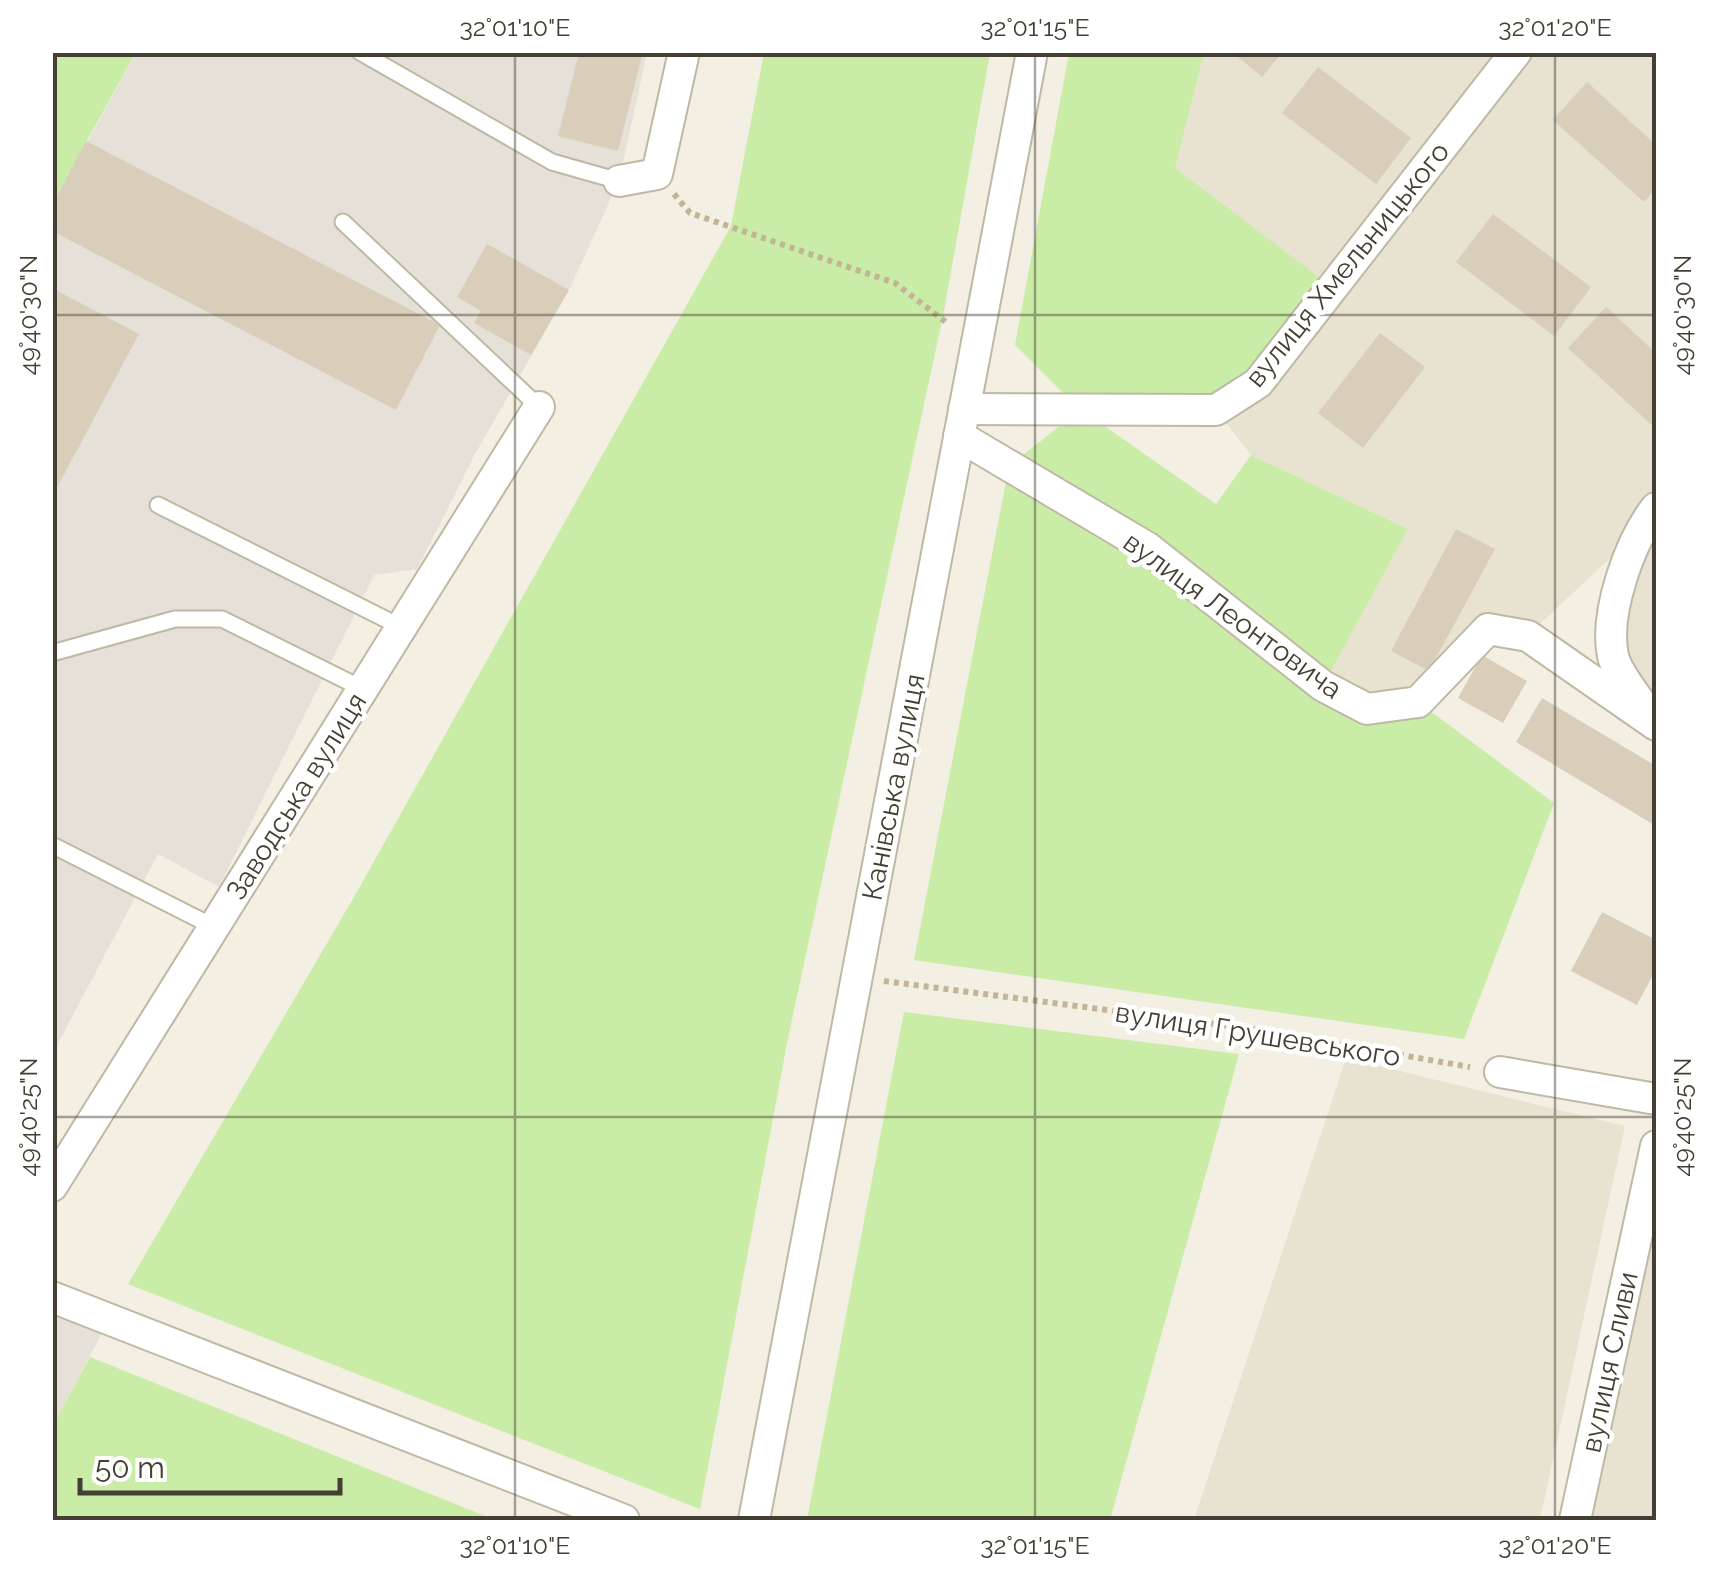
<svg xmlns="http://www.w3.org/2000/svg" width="1709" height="1573" viewBox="0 0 1709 1573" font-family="Raleway,sans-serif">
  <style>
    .residential { fill: #e8e2d0 }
    .industrial { fill: #e5e0d8 }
    .green { fill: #c9eca7 }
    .building { fill: #d9ceba }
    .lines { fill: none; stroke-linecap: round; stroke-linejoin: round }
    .service-casing { stroke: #bfb8a5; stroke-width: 19 }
    .minor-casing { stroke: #bfb8a5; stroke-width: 34 }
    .path { stroke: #c2b595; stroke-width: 6; stroke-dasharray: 5 5; stroke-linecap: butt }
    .service { stroke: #fff; stroke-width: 15 }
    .minor { stroke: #fff; stroke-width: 30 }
    .rail-casing { stroke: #949494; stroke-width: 11 }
    .rail { stroke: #fff; stroke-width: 8; stroke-dasharray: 22; stroke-linecap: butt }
    .ticks { fill: none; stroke: #453f33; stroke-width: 2.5; stroke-opacity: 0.45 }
    .labels { text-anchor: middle; stroke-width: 9; stroke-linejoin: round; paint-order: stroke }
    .street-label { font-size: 28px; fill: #453f33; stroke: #fff }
    .neatline { fill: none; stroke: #453f33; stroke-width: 4 }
    .ticks-label { font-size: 25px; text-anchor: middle; fill: #453f33 }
  </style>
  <rect width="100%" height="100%" fill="#f3efe3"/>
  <g class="residential">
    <polygon points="1204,53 1656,53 1656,725 1613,657 1633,537 1528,635 1488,629 1418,702 1323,686 1408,529 1251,455 1216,410 1175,168"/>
    <polygon points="1346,1058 1625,1126 1540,1520 1194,1520"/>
    <polygon points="1656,1146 1656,1520 1575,1520"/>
  </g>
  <g class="industrial">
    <polygon points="136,53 647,53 619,181 569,290 475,454 417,569 374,575 219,887 158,854 53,1053 53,205"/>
    <polygon points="53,1297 109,1320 53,1425"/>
  </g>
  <g class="green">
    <polygon points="53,53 135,54 53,202"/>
    <polygon points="764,53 990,53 943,316 788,1038 700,1509 128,1284 354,897 731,226"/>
    <polygon points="1069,53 1204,53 1175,168 1333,288 1216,410 1083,411 1216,504 1251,455 1408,529 1323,686 1418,702 1554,803 1464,1039 914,960 1009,466 1080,410 1015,345"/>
    <polygon points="904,1012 1239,1054 1110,1520 807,1520"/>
    <polygon points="90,1357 495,1520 53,1520 53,1425"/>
  </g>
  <g class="building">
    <polygon points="579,52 643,52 618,151 558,136"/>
    <polygon points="1232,52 1277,52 1280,55 1262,77"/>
    <polygon points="1318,67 1411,138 1376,184 1282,113"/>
    <polygon points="1587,82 1656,145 1656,188 1644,202 1553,120"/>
    <polygon points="86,141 440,325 396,410 52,231 52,205"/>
    <polygon points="1493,214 1591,287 1554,336 1456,262"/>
    <polygon points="487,244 569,290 531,355 474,323 481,311 457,297"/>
    <polygon points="52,288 139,334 52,497"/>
    <polygon points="1606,307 1656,353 1656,429 1568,348"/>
    <polygon points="1380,333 1425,367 1363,448 1318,413"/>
    <polygon points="1456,529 1495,549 1429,671 1391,651"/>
    <polygon points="1482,655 1527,681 1503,723 1458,698"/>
    <polygon points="1542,698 1656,766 1656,826 1516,742"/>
    <polygon points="1602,912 1656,940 1656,969 1637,1005 1571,971"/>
  </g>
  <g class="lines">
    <g class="service-casing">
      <g id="service">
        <polyline points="360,52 552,162 619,181"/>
        <polyline points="343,222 539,407"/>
        <polyline points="158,505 401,627"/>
        <polyline points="52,653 175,619 222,619 363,689"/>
        <polyline points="52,845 214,927"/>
      </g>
    </g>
    <g class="minor-casing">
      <g id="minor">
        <polyline points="619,181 657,174 684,52"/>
        <polyline points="964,409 1216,410 1258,383 1516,52"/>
        <polyline points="959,436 1148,548 1323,686 1367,709 1418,702 1488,629 1528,636 1656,725"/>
        <path d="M1646 711C1636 695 1617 674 1613 656 1604 613 1630 541 1656 508"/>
        <polyline points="1500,1072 1656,1099"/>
        <polyline points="52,1186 539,407"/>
        <polyline points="52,1297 624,1520"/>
        <polyline points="754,1520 1032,52"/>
        <polyline points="1575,1520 1656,1146"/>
      </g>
    </g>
    <g class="path">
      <polyline points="674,194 690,213 895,283 947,323"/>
      <polyline points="884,981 1246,1028 1470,1067"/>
    </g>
    <use href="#service" class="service"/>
    <use href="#minor" class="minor"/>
    <g class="rail-casing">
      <polyline id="rail" points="52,55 54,52"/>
    </g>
    <use href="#rail" class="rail"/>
  </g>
  <path class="ticks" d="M515 52V1520M1035 52V1520M1555 52V1520M52 315H1656M52 1117H1656"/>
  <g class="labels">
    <g class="street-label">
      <text transform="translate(1347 264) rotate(-51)" y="10">вулиця Хмельницького</text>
      <text transform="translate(1233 615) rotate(36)" y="10">вулиця Леонтовича</text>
      <text transform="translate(893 787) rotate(-79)" y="10">Канівська вулиця</text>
      <text transform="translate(296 796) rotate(-58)" y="10">Заводська вулиця</text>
      <text transform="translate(1258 1034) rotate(9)" y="10">вулиця Грушевського</text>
      <text transform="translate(1609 1362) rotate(-78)" y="10">вулиця Сливи</text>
    </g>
  </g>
  <rect width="1709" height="1573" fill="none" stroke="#ffffff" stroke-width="110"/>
  <path d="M80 1478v15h260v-15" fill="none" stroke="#453f33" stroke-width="5"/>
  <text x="95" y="1478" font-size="30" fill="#453f33" stroke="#ffffff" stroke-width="8" paint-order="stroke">50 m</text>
  <rect x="55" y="55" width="1599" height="1463" class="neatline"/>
  <g class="ticks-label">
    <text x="515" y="36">32°01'10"E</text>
    <text x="1035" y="36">32°01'15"E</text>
    <text x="1555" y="36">32°01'20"E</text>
    <text transform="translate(28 315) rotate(-90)" y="9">49°40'30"N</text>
    <text transform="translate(1682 315) rotate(-90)" y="9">49°40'30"N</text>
    <text transform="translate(28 1117) rotate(-90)" y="9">49°40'25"N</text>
    <text transform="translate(1682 1117) rotate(-90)" y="9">49°40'25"N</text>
    <text x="515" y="1554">32°01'10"E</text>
    <text x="1035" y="1554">32°01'15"E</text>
    <text x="1555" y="1554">32°01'20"E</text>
  </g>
</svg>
